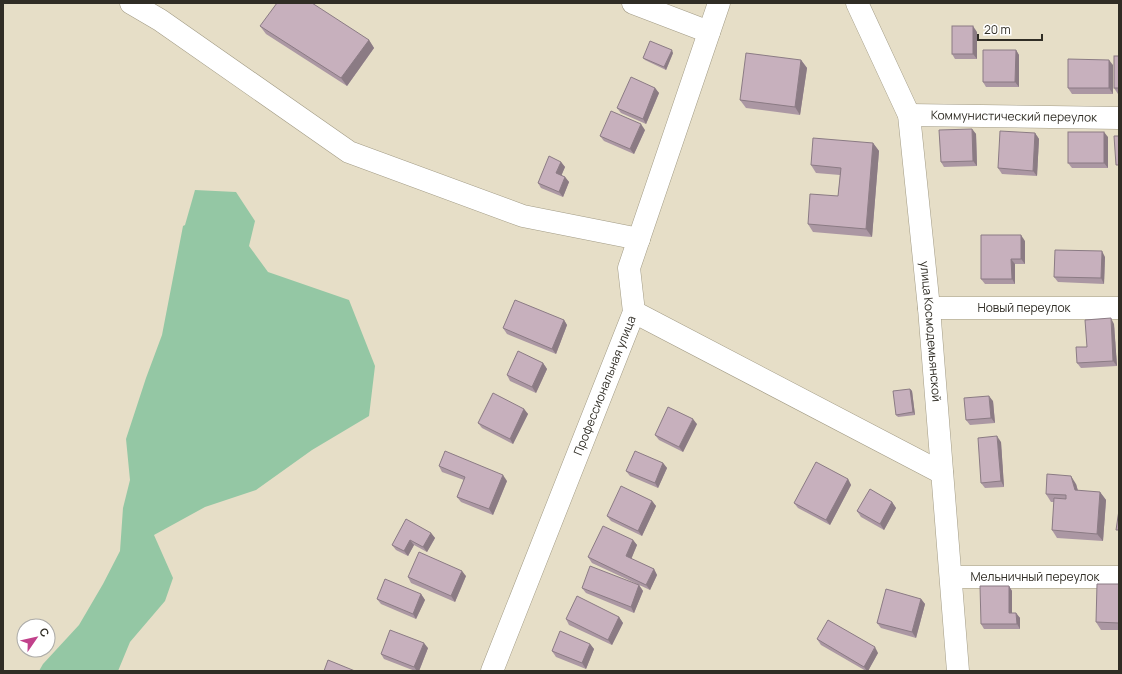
<svg xmlns="http://www.w3.org/2000/svg" width="1122" height="674" viewBox="0 0 1122 674" font-family="Manrope,sans-serif">
  <style>
    .green { fill: #94c7a4 }
    .lines { fill: none; stroke-linecap: round; stroke-linejoin: round }
    .minor-casing { stroke: #a29b85; stroke-width: 23 }
    .minor { stroke: #fff; stroke-width: 22 }
    .wall { fill: #ab97a3 }
    .shaded-wall { fill: #8b7b84 }
    .building { fill: #c7b0bd; stroke: #8b7b84 }
    .labels { text-anchor: middle; stroke-width: 3; stroke-linejoin: round; paint-order: stroke }
    .street-label { font-size: 12px; fill: #302d25; stroke: #fff }
  </style>
  <rect width="100%" height="100%" fill="#e6dec7"/>
  <polygon class="green" points="195,190 236,192 255,221 249,246 268,272 349,300 375,366 369,416 312,450 256,490 205,507 154,535 173,578 165,601 130,642 118,671 39,671 43,664 79,625 103,584 120,551 123,508 130,480 126,439 146,378 162,335 183,226 185,225"/>
  <g class="lines">
    <g class="minor-casing">
      <g id="minor">
        <polyline points="131,3 160,20 349,152 523,216 639,239"/>
        <polyline points="633,3 709,32"/>
        <path id="s1" d="M857 3 909 115 929 308 958 671"/>
        <path id="s2" d="M909 115 1119 118"/>
        <path id="s3" d="M929 308H1119"/>
        <polyline points="634,312 942,473"/>
        <path id="s4" d="M951 577H1119"/>
        <path id="s5" d="M492 671 634 312 629 268 719 3"/>
      </g>
    </g>
    <use href="#minor" class="minor"/>
  </g>
  <g class="wall">
    <polygon points="260,26 369,40 374,48 347,86 266,34"/>
    <polygon points="977,32 977,59 955,59 952,54"/>
    <polygon points="1016,50 1019,55 1019,87 986,87 983,82"/>
    <polygon points="673,53 666,70 645,60 643,58"/>
    <polygon points="1119,56 1119,94 1118,94 1114,88"/>
    <polygon points="801,60 807,68 800,115 746,108 740,100"/>
    <polygon points="1113,65 1113,94 1072,94 1068,88"/>
    <polygon points="655,88 659,93 646,124 621,113 617,108"/>
    <polygon points="972,129 976,134 977,166 944,167 941,162"/>
    <polygon points="645,130 634,154 604,141 600,136"/>
    <polygon points="1035,133 1039,139 1037,176 1002,174 998,168"/>
    <polygon points="1108,137 1108,168 1072,168 1068,163"/>
    <polygon points="873,143 879,151 872,237 813,232 808,224 838,196 840,175 816,173 811,165"/>
    <polygon points="561,162 565,167 561,175 565,177 569,182 563,197 541,188 538,183"/>
    <polygon points="1025,241 1025,264 1015,264 1015,284 985,284 981,279"/>
    <polygon points="1105,257 1104,284 1058,282 1054,277"/>
    <polygon points="564,320 567,325 556,354 507,334 503,328"/>
    <polygon points="1114,324 1117,366 1081,368 1077,363 1087,347"/>
    <polygon points="543,363 547,369 536,393 510,381 507,375"/>
    <polygon points="910,389 912,391 915,415 898,417 896,415"/>
    <polygon points="993,401 995,423 970,425 966,420"/>
    <polygon points="524,409 528,414 513,444 482,428 478,423"/>
    <polygon points="697,424 683,452 659,440 655,435"/>
    <polygon points="1001,442 1004,487 985,488 981,483"/>
    <polygon points="663,463 667,468 658,488 630,476 626,471"/>
    <polygon points="439,466 507,481 493,515 461,502 457,497 464,480 442,472"/>
    <polygon points="848,479 851,485 830,525 798,508 794,503"/>
    <polygon points="1076,484 1078,491 1100,492 1106,500 1103,541 1057,538 1052,530 1054,502 1051,502 1046,494"/>
    <polygon points="652,501 656,506 642,536 611,521 607,516"/>
    <polygon points="892,502 896,508 884,530 861,517 857,511"/>
    <polygon points="431,533 435,538 427,552 414,545 408,556 396,550 392,545"/>
    <polygon points="633,540 637,545 631,559 654,569 657,575 650,590 592,563 588,557"/>
    <polygon points="466,576 455,602 411,583 408,577"/>
    <polygon points="1119,584 1119,630 1101,630 1096,622"/>
    <polygon points="639,585 643,591 634,613 586,593 582,588"/>
    <polygon points="1009,586 1012,591 1012,613 1016,613 1020,618 1020,629 984,629 981,624"/>
    <polygon points="421,594 425,600 416,619 381,604 377,599"/>
    <polygon points="921,599 925,604 916,638 881,628 877,623"/>
    <polygon points="619,617 623,623 612,645 569,625 566,619"/>
    <polygon points="817,639 878,653 868,671 866,671 821,645"/>
    <polygon points="590,644 594,649 586,669 556,657 552,651"/>
    <polygon points="428,648 419,671 415,671 384,659 381,654"/>
  </g>
  <g class="shaded-wall">
    <polygon points="973,26 977,32 977,59 973,54"/>
    <polygon points="369,40 374,48 347,86 341,78"/>
    <polygon points="672,50 673,53 666,70 664,67"/>
    <polygon points="1016,50 1019,55 1019,87 1015,82"/>
    <polygon points="801,60 807,68 800,115 795,107"/>
    <polygon points="1109,60 1113,65 1113,94 1109,88"/>
    <polygon points="655,88 659,93 646,124 643,119"/>
    <polygon points="641,124 645,130 634,154 630,149"/>
    <polygon points="972,129 976,134 977,166 973,161"/>
    <polygon points="1104,132 1108,137 1108,168 1104,163"/>
    <polygon points="1035,133 1039,139 1037,176 1033,171"/>
    <polygon points="873,143 879,151 872,237 866,229"/>
    <polygon points="561,162 565,167 560,179 556,173"/>
    <polygon points="565,177 569,182 563,197 559,192"/>
    <polygon points="1021,235 1025,241 1025,264 1021,259"/>
    <polygon points="1102,251 1105,257 1104,284 1101,278"/>
    <polygon points="1011,259 1015,264 1015,284 1012,279"/>
    <polygon points="1111,318 1114,324 1117,366 1113,361"/>
    <polygon points="564,320 567,325 556,354 552,349"/>
    <polygon points="543,363 547,369 536,393 532,387"/>
    <polygon points="910,389 912,391 915,415 913,412"/>
    <polygon points="989,396 993,401 995,423 991,418"/>
    <polygon points="524,409 528,414 513,444 510,439"/>
    <polygon points="693,419 697,424 683,452 679,447"/>
    <polygon points="997,436 1001,442 1004,487 1001,481"/>
    <polygon points="663,463 667,468 658,488 655,483"/>
    <polygon points="503,475 507,481 493,515 489,509"/>
    <polygon points="1071,476 1076,484 1080,498 1075,490"/>
    <polygon points="848,479 851,485 830,525 826,520"/>
    <polygon points="1100,492 1106,500 1103,541 1097,534"/>
    <polygon points="652,501 656,506 642,536 638,531"/>
    <polygon points="892,502 896,508 884,530 880,524"/>
    <polygon points="431,533 435,538 427,552 423,547"/>
    <polygon points="410,540 414,545 408,556 404,551"/>
    <polygon points="633,540 637,545 630,562 626,556"/>
    <polygon points="654,569 657,575 650,590 646,585"/>
    <polygon points="462,571 466,576 455,602 451,596"/>
    <polygon points="639,585 643,591 634,613 631,607"/>
    <polygon points="1009,586 1012,591 1012,618 1009,613"/>
    <polygon points="421,594 425,600 416,619 413,614"/>
    <polygon points="921,599 925,604 916,638 912,632"/>
    <polygon points="1016,613 1020,618 1020,629 1017,624"/>
    <polygon points="619,617 623,623 612,645 608,640"/>
    <polygon points="424,643 428,648 419,671 417,671 414,667"/>
    <polygon points="590,644 594,649 586,669 582,663"/>
    <polygon points="875,647 878,653 868,671 867,671 864,667"/>
  </g>
  <g class="building">
    <polygon points="277,3 312,3 369,40 341,78 260,26"/>
    <rect x="952" y="26" width="21" height="28"/>
    <polygon points="650,41 672,50 664,67 643,58"/>
    <polygon points="983,50 1016,50 1015,82 983,82"/>
    <polygon points="746,53 801,60 795,107 740,100"/>
    <rect x="1114" y="56" width="5" height="32"/>
    <polygon points="1068,59 1109,60 1109,88 1068,88"/>
    <polygon points="631,77 655,88 643,119 617,108"/>
    <polygon points="611,111 641,124 630,149 600,136"/>
    <polygon points="972,129 973,161 941,162 939,130"/>
    <polygon points="1000,131 1035,133 1033,171 998,168"/>
    <rect x="1068" y="132" width="36" height="31"/>
    <polygon points="1114,136 1119,136 1119,165 1116,165"/>
    <polygon points="813,138 873,143 866,229 808,224 810,194 838,196 841,168 811,165"/>
    <polygon points="549,156 561,162 556,173 565,177 559,192 538,183"/>
    <polygon points="981,235 1021,235 1021,259 1011,259 1012,279 981,279"/>
    <polygon points="1055,250 1102,251 1101,278 1054,277"/>
    <polygon points="515,300 564,320 552,349 503,328"/>
    <polygon points="1111,318 1113,361 1077,363 1076,347 1087,347 1085,320"/>
    <polygon points="518,351 543,363 532,387 507,375"/>
    <polygon points="910,389 913,412 896,415 893,391"/>
    <polygon points="493,393 524,409 510,439 478,423"/>
    <polygon points="989,396 991,418 966,420 964,398"/>
    <polygon points="668,407 693,419 679,447 655,435"/>
    <polygon points="997,436 1001,481 981,483 978,438"/>
    <polygon points="445,451 503,475 489,509 457,497 465,477 439,466"/>
    <polygon points="635,451 663,463 655,483 626,471"/>
    <polygon points="816,462 848,479 826,520 794,503"/>
    <polygon points="1047,474 1071,476 1075,490 1100,492 1097,534 1052,530 1054,498 1066,499 1066,495 1046,494"/>
    <polygon points="621,486 652,501 638,531 607,516"/>
    <polygon points="870,489 892,502 880,524 857,511"/>
    <polygon points="1119,510 1119,530 1116,530"/>
    <polygon points="406,519 431,533 423,547 410,540 404,551 392,545"/>
    <polygon points="603,526 633,540 626,556 654,569 646,585 588,557"/>
    <polygon points="419,552 462,571 451,596 408,577"/>
    <polygon points="590,566 639,585 631,607 582,588"/>
    <polygon points="385,579 421,594 413,614 377,599"/>
    <polygon points="1097,584 1119,584 1119,623 1096,622"/>
    <polygon points="980,586 1009,586 1009,613 1016,613 1017,624 981,624"/>
    <polygon points="886,589 921,599 912,632 877,623"/>
    <polygon points="577,596 619,617 608,640 566,619"/>
    <polygon points="828,620 875,647 864,667 817,639"/>
    <polygon points="390,630 424,643 414,667 381,654"/>
    <polygon points="560,631 590,644 582,663 552,651"/>
    <polygon points="328,660 355,671 324,671"/>
  </g>
  <g class="labels">
    <g class="street-label">
      <text dy="4" stroke="none"><textPath href="#s2" startOffset="105">Коммунистический переулок</textPath></text>
      <text dy="4" stroke="none"><textPath href="#s3" startOffset="95">Новый переулок</textPath></text>
      <text dy="4" stroke="none"><textPath href="#s1" startOffset="341">улица Космодемьянской</textPath></text>
      <text dy="4" stroke="none"><textPath href="#s5" startOffset="307">Профессиональная улица</textPath></text>
      <text dy="4" stroke="none"><textPath href="#s4" startOffset="84">Мельничный переулок</textPath></text>
    </g>
  </g>
  <rect width="1122" height="674" fill="none" stroke="#302d25" stroke-width="8"/>
  <g transform="translate(36 638) rotate(56)"><circle r="19" fill="#ffffff" stroke="#acaba8"/>
  <path d="M0-3L7 15L0 10L-7 15Z" fill="#c1418b"/>
  <text y="-6" font-size="11" font-weight="bold" text-anchor="middle" fill="#302d25">С</text>
  </g>
  <path d="M978 34v6h64v-6" fill="none" stroke="#302d25" stroke-width="2"/>
  <text x="984" y="34" font-size="12" fill="#302d25" stroke="#ffffff" stroke-width="3" paint-order="stroke">20 m</text>
</svg>
